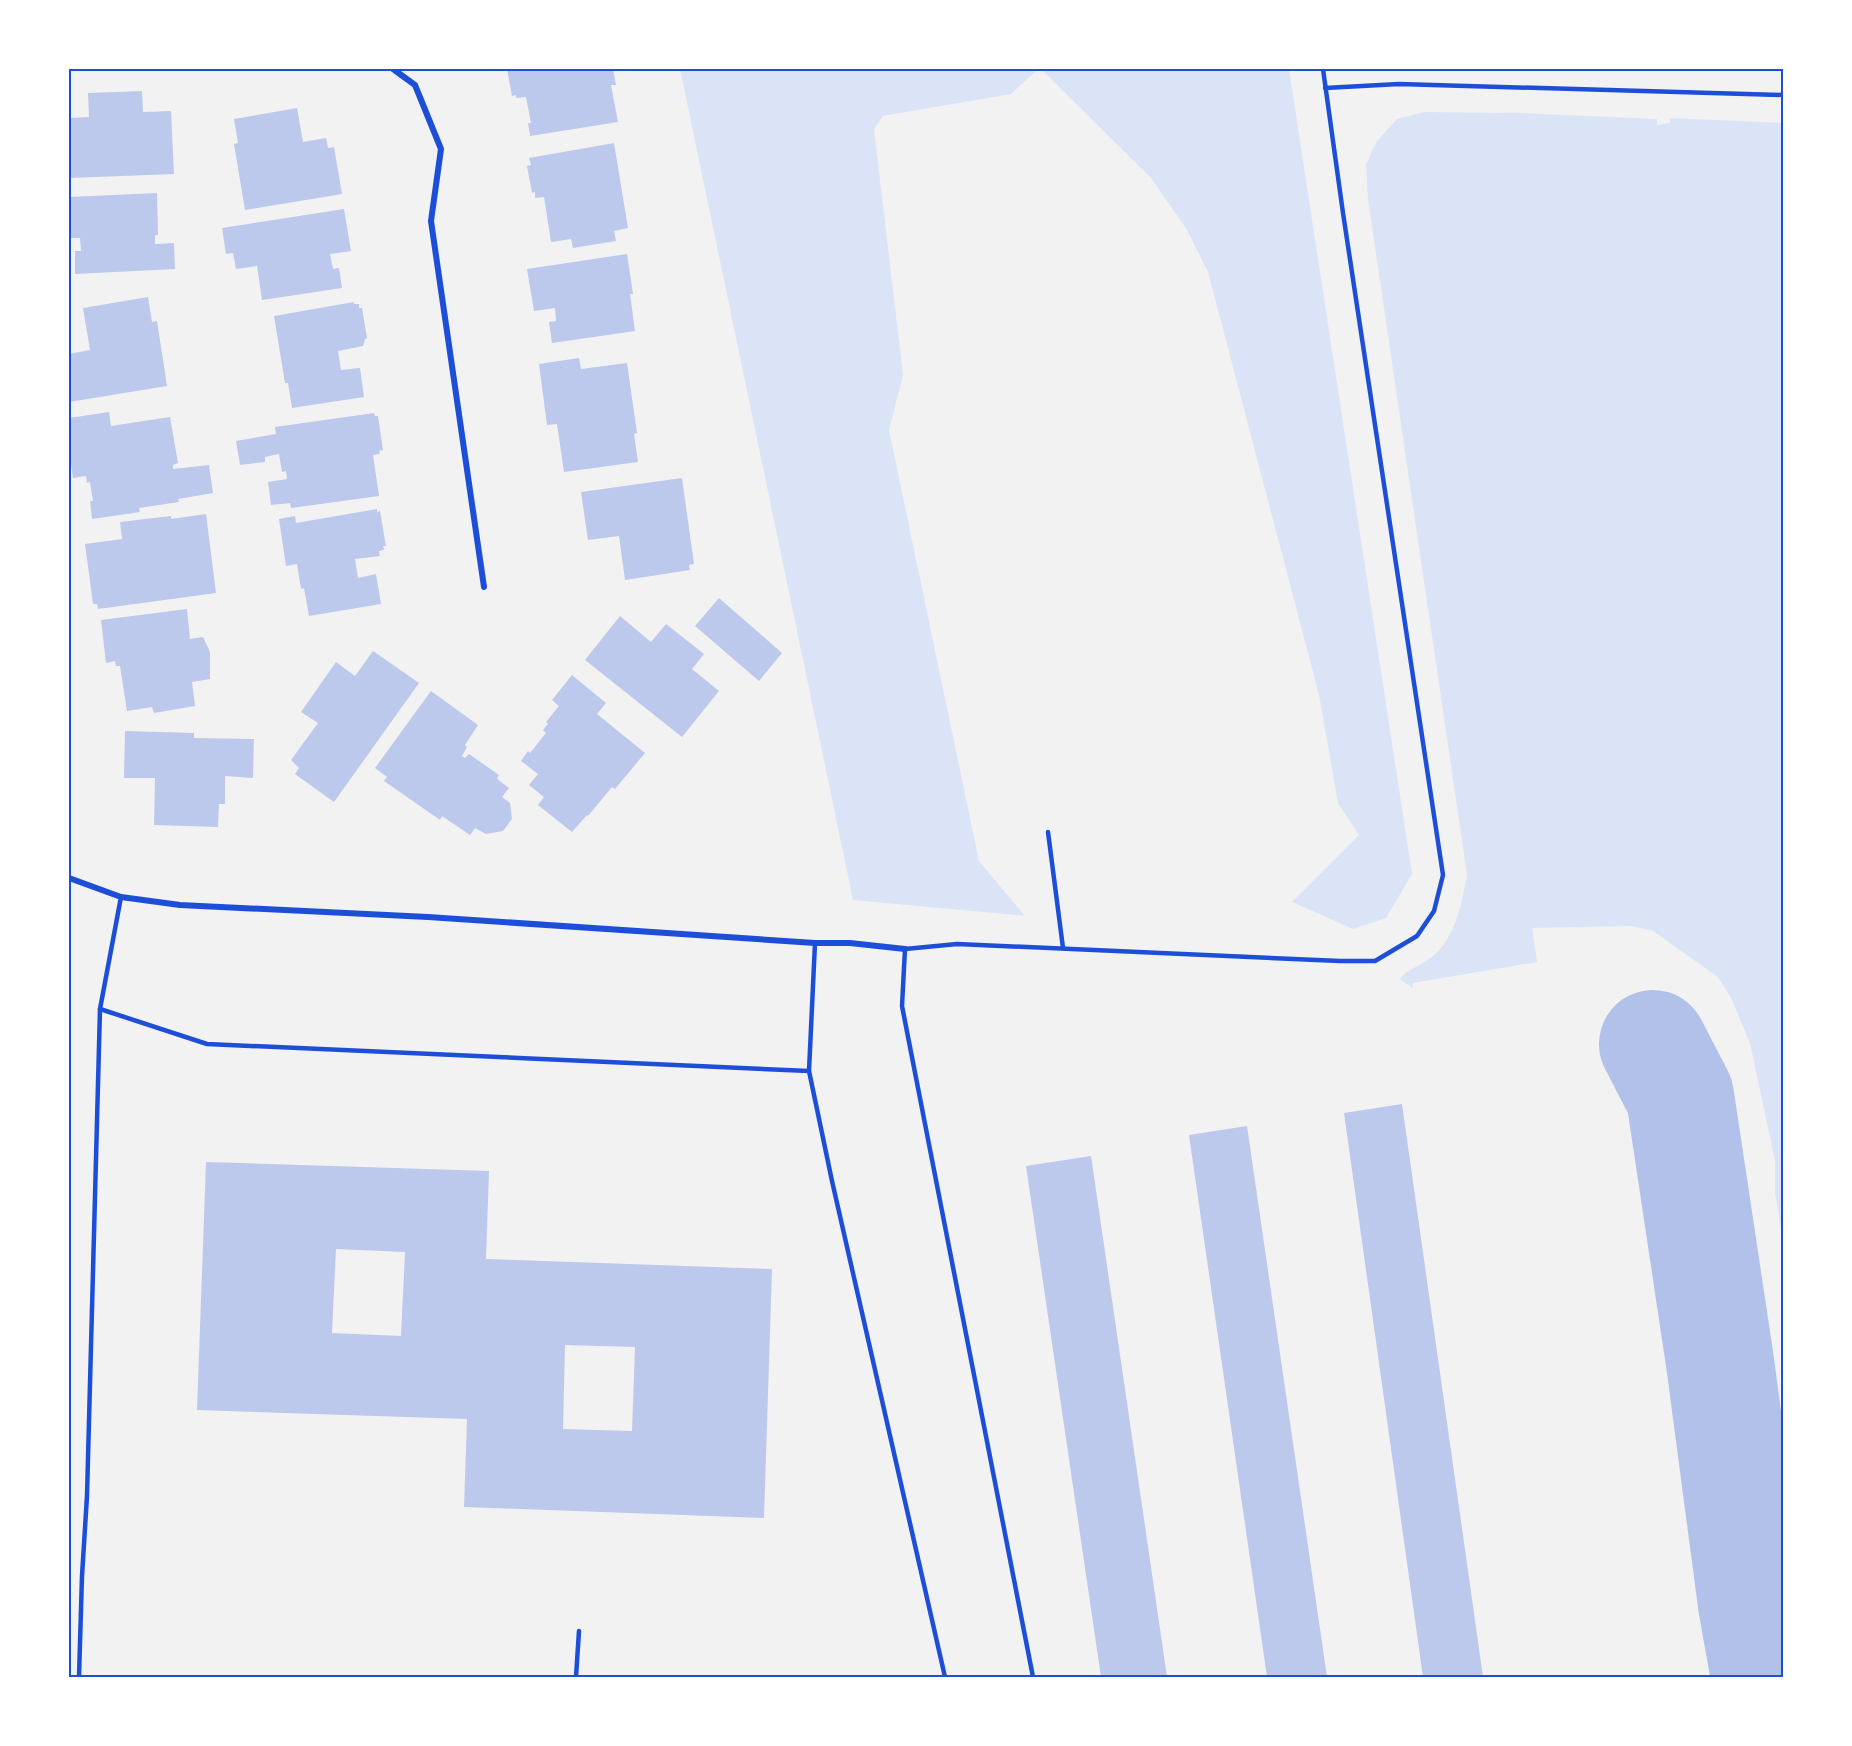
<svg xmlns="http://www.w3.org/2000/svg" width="1852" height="1746" viewBox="0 0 1852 1746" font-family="'Asap Condensed',sans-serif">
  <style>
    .green { fill: #dbe4f7 }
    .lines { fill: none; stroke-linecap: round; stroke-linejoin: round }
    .taxiway { stroke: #b2c1ea; stroke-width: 108 }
    .building { fill: #bdc9ec; fill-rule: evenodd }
    .service { stroke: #1d4ed8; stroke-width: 4.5 }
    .minor { stroke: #1d4ed8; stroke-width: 6 }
    .neatline { fill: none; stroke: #1d4ed8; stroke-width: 2 }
  </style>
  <rect width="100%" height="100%" fill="#f2f2f2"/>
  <g class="green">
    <polygon points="680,69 1038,69 1011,94 883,116 874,129 903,375 889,430 979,861 1025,916 853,900"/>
    <polygon points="1041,69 1289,69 1412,874 1386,918 1353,929 1292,902 1359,835 1338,803 1319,695 1208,272 1187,230 1151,178"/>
    <path d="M1425 112 1518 113 1657 119V125L1670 123V118L1783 123V1242L1775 1192V1161L1750 1043 1731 998 1718 977 1653 931 1631 926 1532 928 1537 962 1413 983V988L1399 979C1409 968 1423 965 1434 955 1456 936 1462 902 1467 875L1368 199 1366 165 1376 142 1397 119Z"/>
  </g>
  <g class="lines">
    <polyline class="taxiway" points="1653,1044 1680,1096 1720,1362 1752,1604 1765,1677"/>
  </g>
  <g class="building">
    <polygon points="507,69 613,69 616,85 611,85 618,122 530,136 528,123 531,123 526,97 516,98 516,95 512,96"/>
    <polygon points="142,91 143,112 171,111 174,174 69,178 69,118 89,117 88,93"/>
    <polygon points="297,108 303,142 326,138 328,148 334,147 342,194 245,210 234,144 238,143 234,119"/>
    <polygon points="614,143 628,228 614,231 616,241 573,248 571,239 551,242 544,197 535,198 535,192 532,193 527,166 531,165 529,158"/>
    <polygon points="157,193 158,235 155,235 155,244 174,243 175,269 75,274 75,251 81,251 80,238 69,238 69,197"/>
    <polygon points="344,209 351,251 330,254 333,269 339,268 342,288 262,300 257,266 236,269 233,253 226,254 222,228"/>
    <polygon points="627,254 633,294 630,294 635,331 552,343 549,322 556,321 555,308 534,311 527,269"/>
    <polygon points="148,297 152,322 157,321 167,386 69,402 69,354 90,350 83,308"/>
    <polygon points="354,302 354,304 359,304 359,308 362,308 367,338 365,339 363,346 338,351 341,370 360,368 364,397 292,408 288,383 285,383 274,316"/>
    <polygon points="579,358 581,369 627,363 637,433 634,434 638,462 564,472 557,424 547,425 539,364"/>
    <polygon points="109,412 111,426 170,417 178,463 173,465 173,469 209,465 213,493 178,499 179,502 139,508 140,512 92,519 90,501 93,501 90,482 87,483 86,476 73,478 69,450 69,418"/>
    <polygon points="374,413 375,416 378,416 383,450 379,451 380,454 373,455 379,496 291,508 290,503 271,505 268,482 287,479 286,471 282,472 279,454 265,457 265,462 240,465 236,441 276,434 275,427"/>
    <polygon points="682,478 694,564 689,565 690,570 625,580 619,536 588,540 581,492"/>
    <polygon points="377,509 377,512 380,511 386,546 383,546 384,550 379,551 380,556 355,559 358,578 376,574 381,604 309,616 304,588 301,589 297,564 286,566 279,519 295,516 296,523"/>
    <polygon points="206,514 216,593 98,609 97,604 93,604 85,544 122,539 120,522 171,516 171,519"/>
    <polygon points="719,598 782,653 759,681 695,626"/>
    <polygon points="187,609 190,639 203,637 210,652 210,679 192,682 195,706 154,713 152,707 127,711 120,666 116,666 115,661 106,663 101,620"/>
    <polygon points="620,616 651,642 666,624 704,654 692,669 719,691 682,737 585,660"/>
    <polygon points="373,651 419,683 334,802 295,774 299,768 291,760 318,723 301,712 336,662 355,676"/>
    <polygon points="572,675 606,703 597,714 645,753 615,789 612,787 588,816 587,815 572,832 538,805 544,797 529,785 538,774 521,761 528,751 530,753 546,733 543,730 548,724 546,722 559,706 552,700"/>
    <polygon points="431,691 478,725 465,745 467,747 462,756 465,758 469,754 499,775 497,779 509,788 502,797 510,803 512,819 503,831 486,834 475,828 470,835 442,816 440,820 384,781 387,777 375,768"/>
    <polygon points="125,731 194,733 194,738 254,739 253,778 225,776 225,804 219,804 218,827 154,825 155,778 124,778"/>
    <polygon points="1402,1104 1483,1677 1423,1677 1344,1113"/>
    <polygon points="1247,1126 1327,1677 1267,1677 1189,1135"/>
    <polygon points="1091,1156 1167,1677 1101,1677 1026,1166"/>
    <path d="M206 1162 489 1171 486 1259 772 1269 764 1518 464 1507 467 1419 197 1410ZM336 1249 405 1252 401 1336 332 1333ZM565 1345 635 1347 632 1431 563 1429Z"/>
  </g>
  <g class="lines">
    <g class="service">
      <polyline points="1325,88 1399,84 1783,95"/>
      <polyline points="1048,832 1063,948"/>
      <polyline points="815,943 809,1071 832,1181 945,1677"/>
      <polyline points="100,1009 207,1044 809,1071"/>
      <polyline points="79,1677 82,1576 87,1496 100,1009 121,897"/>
      <polyline points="576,1677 579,1631"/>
      <polyline points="1033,1677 902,1006 905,949 957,944 1340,961 1375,961 1417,936 1434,911 1443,875 1343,213 1323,69"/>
    </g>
    <g class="minor">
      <polyline points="393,69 415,85 441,149 431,221 484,587"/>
      <polyline points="69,878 121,897 180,905 428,917 815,943 850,943 905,949"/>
    </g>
  </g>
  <rect width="1852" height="1746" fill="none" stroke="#ffffff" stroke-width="141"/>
  <rect x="70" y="70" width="1712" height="1606" class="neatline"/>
</svg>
